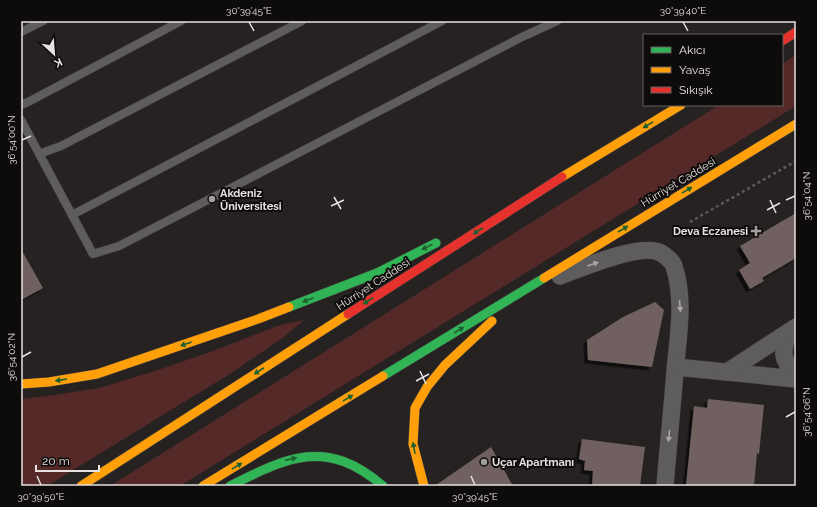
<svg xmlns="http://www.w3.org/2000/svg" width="817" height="507" viewBox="0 0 817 507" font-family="Raleway,sans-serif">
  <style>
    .green { fill: #542928 }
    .building { fill: #706160; filter: url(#shadow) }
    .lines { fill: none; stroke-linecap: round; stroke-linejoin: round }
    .lane-casing { stroke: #423f3f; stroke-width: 9 }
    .street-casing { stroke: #423f3f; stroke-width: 18 }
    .fast-casing { stroke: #423f3f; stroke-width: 10 }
    .slow-casing { stroke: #423f3f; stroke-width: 10 }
    .jam-casing { stroke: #423f3f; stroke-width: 10 }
    .path { stroke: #5d5a59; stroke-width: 2.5; stroke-dasharray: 3 3; stroke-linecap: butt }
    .lane { stroke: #5f5c5c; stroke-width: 8 }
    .street { stroke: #5f5c5c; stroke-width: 17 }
    .fast { stroke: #30b455; stroke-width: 9 }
    .slow { stroke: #ff9f0a; stroke-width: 9 }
    .jam { stroke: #e5322d; stroke-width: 9 }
    .oneway { fill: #1f6030 }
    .oneway2 { fill: #aaa5a5 }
    .ticks { fill: none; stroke: #e7e1e1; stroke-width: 1.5 }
    .poi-dot { fill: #a39e9e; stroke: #0e0b0b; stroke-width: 1.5 }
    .labels { text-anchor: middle; stroke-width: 4; stroke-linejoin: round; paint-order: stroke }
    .street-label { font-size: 11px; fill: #e7e1e1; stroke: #0e0b0b }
    .poi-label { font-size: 11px; font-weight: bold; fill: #e7e1e1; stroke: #0e0b0b; text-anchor: start }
    .neatline { fill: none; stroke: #e7e1e1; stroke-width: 1.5 }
    .ticks-label { font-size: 10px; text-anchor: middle; fill: #e7e1e1 }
  </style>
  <defs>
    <filter id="shadow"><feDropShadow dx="-3.5" dy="3.5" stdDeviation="0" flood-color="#0009"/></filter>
  </defs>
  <rect width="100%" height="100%" fill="#262222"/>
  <g class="green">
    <polygon points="796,55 796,106 180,486 110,486 719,105 782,105 782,64"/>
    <polygon points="304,320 284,337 233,372 47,486 21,486 21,399 55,395 99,388 155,371 213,351 280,325"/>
  </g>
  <g class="building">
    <polygon points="796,213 796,258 762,278 764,281 750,289 739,270 750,263 740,246"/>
    <polygon points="21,249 43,288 21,300"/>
    <polygon points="655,302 664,310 652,367 588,360 587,340 623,317"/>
    <polygon points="708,399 764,405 759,454 757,453 754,486 686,486 694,406 707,408"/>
    <polygon points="582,439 645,447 640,486 592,486 593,471 584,470 585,461 579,459"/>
    <polygon points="491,447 513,486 436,486 436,485"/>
  </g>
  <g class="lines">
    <g class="lane-casing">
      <g id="lane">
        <polyline points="21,32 43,21"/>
        <polyline points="21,105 30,101 181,21"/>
        <polyline points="21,120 93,254 119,246 522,37 557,21"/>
        <polyline points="39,154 61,146 302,21"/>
        <polyline points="72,215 442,21"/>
      </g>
    </g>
    <g class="street-casing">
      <g id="street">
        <path d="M560 276C582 268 637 244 659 252 664 254 673 262 674 266 685 300 678 337 675 371 672 410 668 448 665 486"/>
        <path d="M789 332C783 348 779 360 796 372"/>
        <polyline points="676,367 796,379"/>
        <polyline points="727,372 796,327"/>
      </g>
    </g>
    <g class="fast-casing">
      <g id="fast">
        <polyline points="289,307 377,273 436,243"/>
        <polyline points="383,376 544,278"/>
        <path d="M230 486C289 456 327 438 383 486"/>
      </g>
    </g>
    <g class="slow-casing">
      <g id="slow">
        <polyline points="562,177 681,105"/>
        <polyline points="544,278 796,124"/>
        <polyline points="21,384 49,382 97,374 258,319 289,307"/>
        <polyline points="81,486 348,314"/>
        <polyline points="203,486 383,376"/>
        <polyline points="424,486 413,444 415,408 427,387 445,365 492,321"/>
      </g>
    </g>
    <g class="jam-casing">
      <g id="jam">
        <polyline points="782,41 796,32"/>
        <polyline points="348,314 562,177"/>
      </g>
    </g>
    <polyline class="path" points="690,222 796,161"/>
    <use href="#lane" class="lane"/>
    <use href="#street" class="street"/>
    <use href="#fast" class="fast"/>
    <use href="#slow" class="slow"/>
    <use href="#jam" class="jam"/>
  </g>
  <defs><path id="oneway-solid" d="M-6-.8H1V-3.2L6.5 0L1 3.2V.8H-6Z"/></defs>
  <g class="oneway">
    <use href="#oneway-solid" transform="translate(648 125) rotate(149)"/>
    <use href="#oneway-solid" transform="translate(687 190) rotate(-31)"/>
    <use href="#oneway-solid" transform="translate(623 229) rotate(-32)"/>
    <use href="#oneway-solid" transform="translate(478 231) rotate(147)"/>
    <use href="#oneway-solid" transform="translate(427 247) rotate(153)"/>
    <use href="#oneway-solid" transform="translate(308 300) rotate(159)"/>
    <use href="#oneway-solid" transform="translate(368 301) rotate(147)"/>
    <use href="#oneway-solid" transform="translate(459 330) rotate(-31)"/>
    <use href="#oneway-solid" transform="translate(186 344) rotate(161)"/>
    <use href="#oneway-solid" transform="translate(259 371) rotate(147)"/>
    <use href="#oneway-solid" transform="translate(61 380) rotate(171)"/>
    <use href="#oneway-solid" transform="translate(348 398) rotate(-31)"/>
    <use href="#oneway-solid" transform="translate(414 448) rotate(-100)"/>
    <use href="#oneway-solid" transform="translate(291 459) rotate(-13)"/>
    <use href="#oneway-solid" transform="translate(237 466) rotate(-31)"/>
  </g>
  <g class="oneway2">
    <use href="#oneway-solid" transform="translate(593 264) rotate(-19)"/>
    <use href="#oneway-solid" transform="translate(680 306) rotate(85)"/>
    <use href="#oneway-solid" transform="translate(669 436) rotate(95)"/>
  </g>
  <path class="ticks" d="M249 22 254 31M683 22 688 31M22 140 31 136M334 197 341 209M770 200 776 213M786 200 795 196M331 206 344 200M767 210 780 203M22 357 31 352M420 371 426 384M416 381 429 374M786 417 795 412M37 476 41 485M471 476 475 485"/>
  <g class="poi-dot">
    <circle cx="212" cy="199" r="4"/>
    <path d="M754 225h4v4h4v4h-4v4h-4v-4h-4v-4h4z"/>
    <circle cx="484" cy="462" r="4"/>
  </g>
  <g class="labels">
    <g class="street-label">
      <text transform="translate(678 182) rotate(-31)" y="4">Hürriyet Caddesi</text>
      <text transform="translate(373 284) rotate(-33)" y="4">Hürriyet Caddesi</text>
    </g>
    <g class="poi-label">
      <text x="220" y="197">Akdeniz<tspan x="220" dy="13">Üniversitesi</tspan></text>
      <text x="748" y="235" text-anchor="end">Deva Eczanesi</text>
      <text x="492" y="466">Uçar Apartmanı</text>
    </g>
  </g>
  <rect width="817" height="507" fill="none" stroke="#0e0b0b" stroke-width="44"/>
  <rect x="643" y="34" width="140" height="72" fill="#0e0b0b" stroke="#656161"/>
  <rect x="651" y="47" width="20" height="6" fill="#30b455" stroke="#656161"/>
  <text x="679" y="54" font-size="12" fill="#e7e1e1">Akıcı</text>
  <rect x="651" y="67" width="20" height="6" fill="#ff9f0a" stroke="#656161"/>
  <text x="679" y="74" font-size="12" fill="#e7e1e1">Yavaş</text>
  <rect x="651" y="87" width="20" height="6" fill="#e5322d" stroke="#656161"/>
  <text x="679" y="94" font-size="12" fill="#e7e1e1">Sıkışık</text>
  <g transform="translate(54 54) rotate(154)" stroke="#0e0b0b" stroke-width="3" paint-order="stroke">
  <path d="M0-3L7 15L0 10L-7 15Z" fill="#e7e1e1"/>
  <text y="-6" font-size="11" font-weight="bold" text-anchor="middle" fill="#e7e1e1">K</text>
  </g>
  <path d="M36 465v6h63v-6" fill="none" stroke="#e7e1e1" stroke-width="2"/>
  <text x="42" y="465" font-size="12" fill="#e7e1e1" stroke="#0e0b0b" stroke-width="3" paint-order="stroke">20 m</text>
  <rect x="22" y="22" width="773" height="463" class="neatline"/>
  <g class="ticks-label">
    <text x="249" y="14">30°39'45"E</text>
    <text x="683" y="14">30°39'40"E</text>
    <text transform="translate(11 140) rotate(-90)" y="4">36°54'00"N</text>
    <text transform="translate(806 196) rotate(-90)" y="4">36°54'04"N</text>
    <text transform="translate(11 357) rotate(-90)" y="4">36°54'02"N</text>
    <text transform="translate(806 412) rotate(-90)" y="4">36°54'06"N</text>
    <text x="41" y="500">30°39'50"E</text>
    <text x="475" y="500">30°39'45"E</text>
  </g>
</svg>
